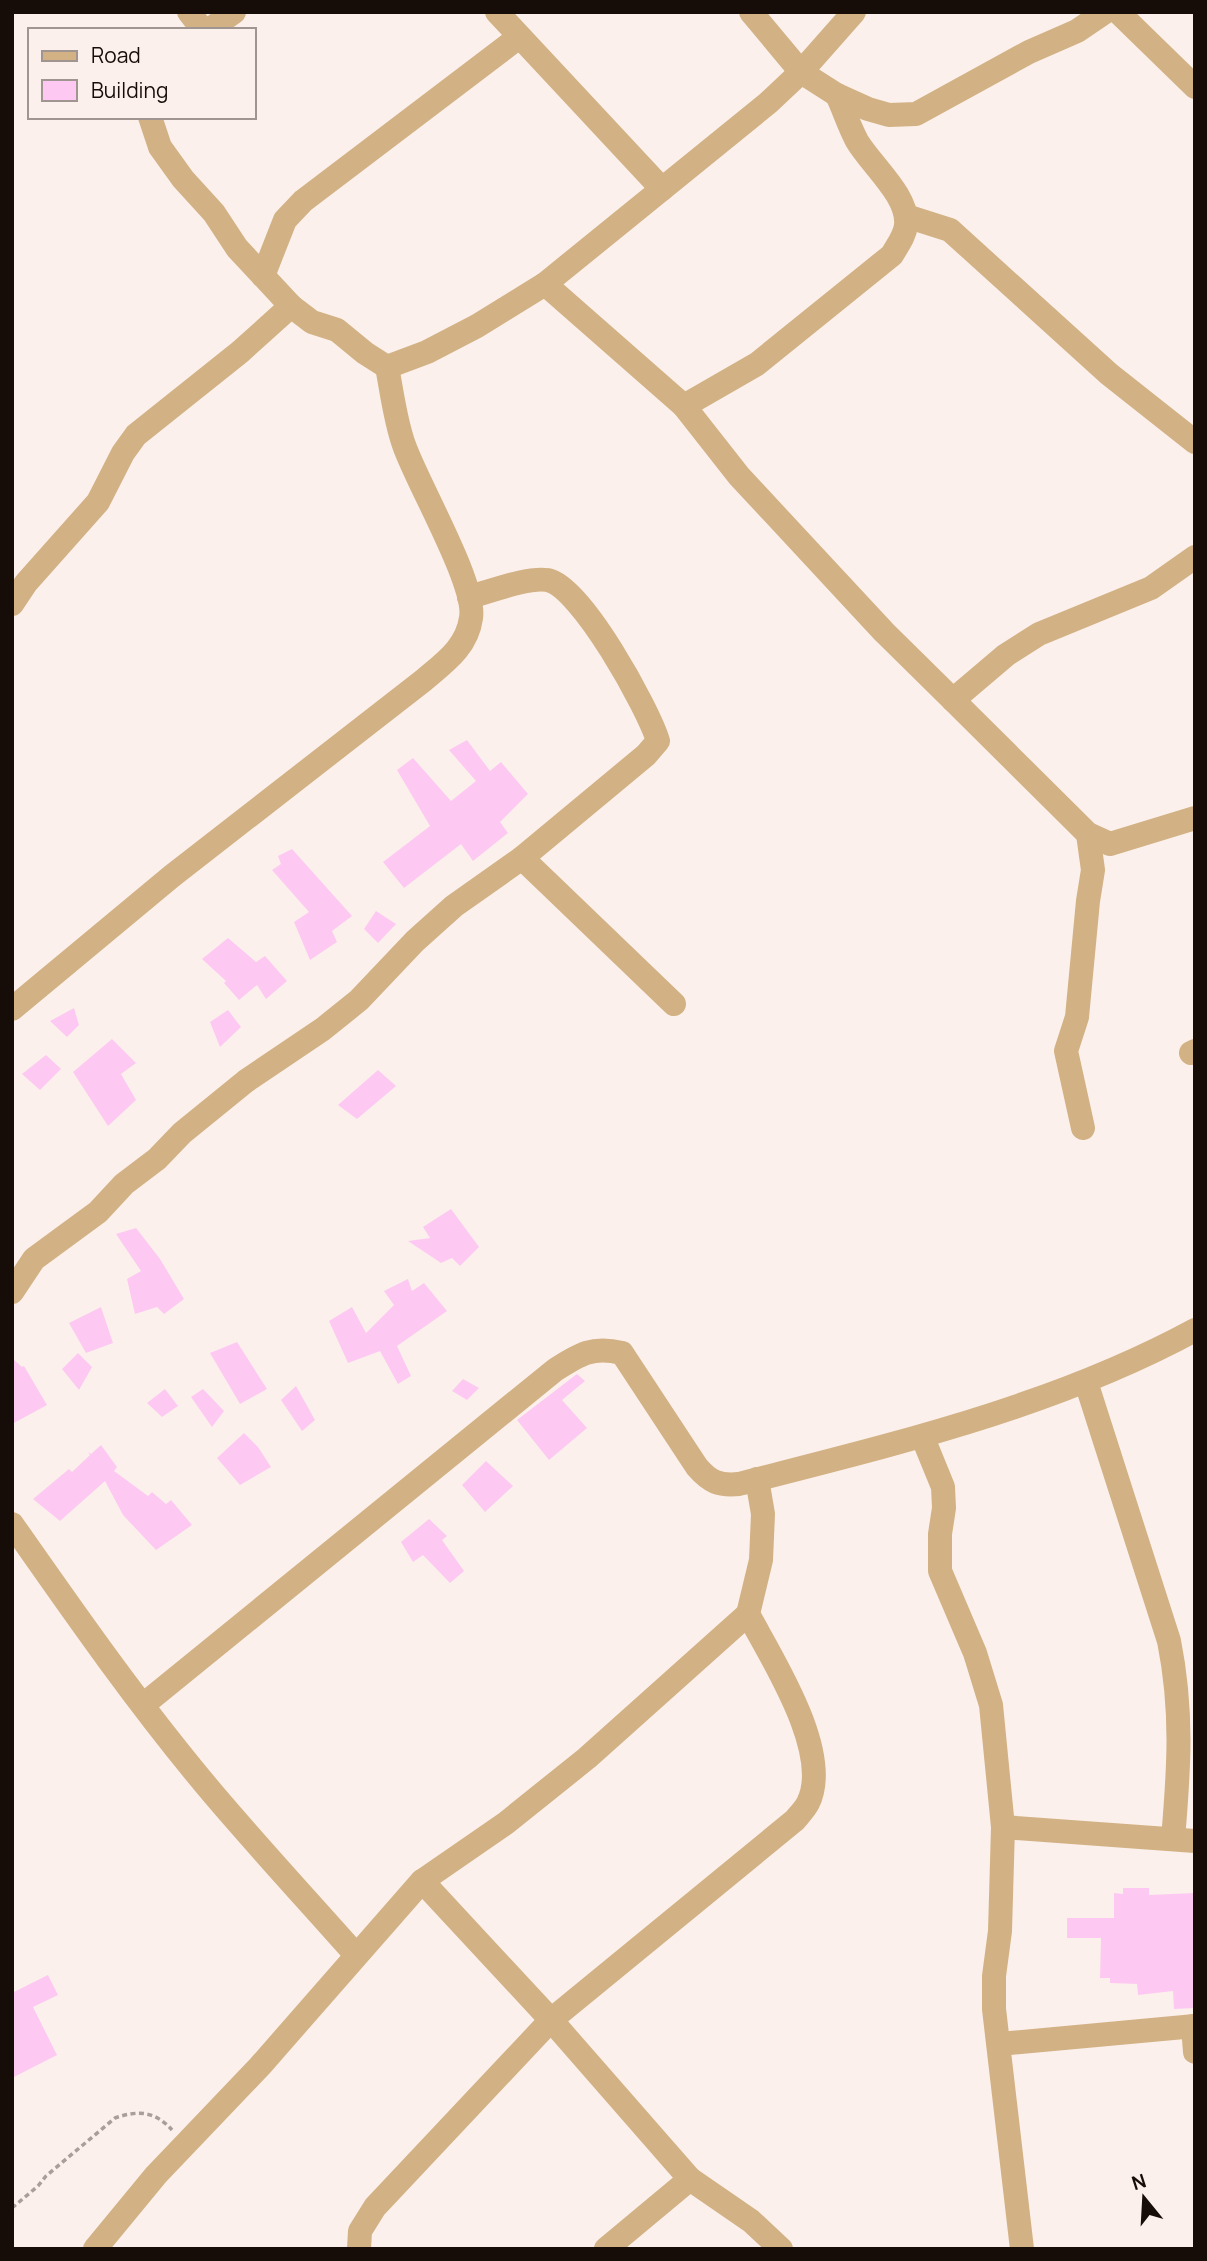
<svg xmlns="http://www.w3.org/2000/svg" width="1207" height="2261" viewBox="0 0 1207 2261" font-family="Manrope,sans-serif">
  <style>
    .building { fill: #fdc9f2 }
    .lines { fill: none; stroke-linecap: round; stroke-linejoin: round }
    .path { stroke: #a99e9a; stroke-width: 3.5; stroke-dasharray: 5 3.5; stroke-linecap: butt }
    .minor { stroke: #d2b284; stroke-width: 24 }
  </style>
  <rect width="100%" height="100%" fill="#fcf0ec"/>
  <g class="building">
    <polygon points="467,740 490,771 501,762 528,794 500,822 508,833 473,861 461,844 404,888 383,862 430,826 397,770 413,758 451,801 476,781 449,750"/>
    <polygon points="292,849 352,916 332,931 337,942 310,960 294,922 309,912 272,870 281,864 278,856"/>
    <polygon points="376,911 396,924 378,943 364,929"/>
    <polygon points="228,938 256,962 265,956 287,981 266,999 257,985 239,1000 224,983 226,981 202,959"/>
    <polygon points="74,1008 79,1025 67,1037 50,1021"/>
    <polygon points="228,1010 241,1027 220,1047 210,1022"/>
    <polygon points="112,1039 136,1063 121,1074 136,1100 108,1126 73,1072"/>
    <polygon points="46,1055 61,1069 40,1090 22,1074"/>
    <polygon points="378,1070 396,1086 357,1119 338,1105"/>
    <polygon points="451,1209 479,1247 460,1266 452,1258 441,1263 408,1241 430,1238 423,1227"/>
    <polygon points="136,1228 160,1259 184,1299 164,1314 157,1307 135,1314 127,1279 141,1271 116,1234"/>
    <polygon points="408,1279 412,1291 424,1283 447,1311 397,1346 411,1376 398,1384 380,1351 348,1363 329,1321 352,1307 366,1333 394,1305 384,1291"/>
    <polygon points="101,1307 113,1343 86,1353 69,1323"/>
    <polygon points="237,1342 267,1389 240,1404 210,1353"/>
    <polygon points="78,1353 92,1367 79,1390 62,1369"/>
    <polygon points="12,1358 22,1367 24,1366 47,1405 12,1424"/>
    <polygon points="577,1374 585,1381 562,1400 587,1428 549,1460 517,1420"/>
    <polygon points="463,1379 479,1388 467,1400 452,1391"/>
    <polygon points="296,1386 315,1420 302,1431 281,1400"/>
    <polygon points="165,1389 178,1406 162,1417 147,1403"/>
    <polygon points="203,1389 224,1411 212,1427 191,1397"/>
    <polygon points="244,1433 258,1447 271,1467 240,1485 217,1458"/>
    <polygon points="101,1445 117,1467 114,1471 148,1496 152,1492 166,1504 171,1500 192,1525 156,1550 123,1515 105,1481 60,1521 33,1499 69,1469 72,1472 90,1455 88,1452 91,1454"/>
    <polygon points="486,1461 513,1486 485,1512 462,1485"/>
    <polygon points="429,1519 447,1536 442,1540 464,1571 450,1583 423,1555 413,1562 401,1542"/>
    <polygon points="1123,1888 1149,1888 1149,1895 1195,1893 1195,2008 1174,2009 1173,1991 1138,1995 1137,1984 1110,1983 1110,1978 1100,1978 1101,1938 1067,1938 1067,1918 1114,1918 1114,1893 1123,1894"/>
    <polygon points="48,1975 58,1995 33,2007 57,2055 12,2078 12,1993"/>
  </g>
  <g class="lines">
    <path class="path" d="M12 2208 38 2186 46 2176 115 2118C138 2110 155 2111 172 2130"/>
    <g class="minor">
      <polyline points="189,12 203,30"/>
      <polyline points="497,12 662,189"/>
      <polyline points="751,12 801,72 837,95 868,109 889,115 916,114 1029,52 1077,31 1105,12"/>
      <polyline points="1118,12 1195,87"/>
      <polyline points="209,30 234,12"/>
      <polyline points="906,216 950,230 1109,374 1195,442"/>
      <polyline points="263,276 285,220 303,201 519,37"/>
      <polyline points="545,284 684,406 739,476 884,632 953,700"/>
      <polyline points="387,367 427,352 477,326 545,284 768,103 801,72 854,12"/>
      <path d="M684 406 757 364 892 255C897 246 905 236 906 225 909 196 871 165 857 141 849 126 844 110 837 95"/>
      <polyline points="1195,557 1151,588 1039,634 1006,655 953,700 1088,834 1110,844 1195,818"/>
      <polyline points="12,604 26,583 98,502 123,453 136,435 240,352 291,306"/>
      <polyline points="522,858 674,1004"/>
      <path d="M12 1009 172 876 424 680C445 662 467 647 471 618 477 585 417 483 404 445 395 420 392 392 387 367L365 353 337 330 312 322 291 306 237 248 214 213 183 179 160 147 150 117"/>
      <polyline points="1191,1053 1195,1051"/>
      <polyline points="1083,1128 1066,1051 1077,1017 1088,901 1093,870 1088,834"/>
      <path d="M12 1292 34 1259 98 1212 124 1184 157 1159 182 1133 246 1081 323 1029 359 1000 415 941 454 906 522 858 646 755 658 741C649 710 580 584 547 580 527 577 489 592 469 597"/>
      <path d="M1086 1382 1169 1641C1183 1711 1179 1769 1173 1839"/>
      <polyline points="923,1438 943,1487 944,1508 940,1534 940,1571 975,1653 991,1705 1003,1827 1000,1931 994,1976 994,2009 1022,2249"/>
      <path d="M12 1524C77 1617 142 1710 215 1796 261 1850 309 1902 356 1955"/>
      <path d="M143 1705 555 1370C580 1354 592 1346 622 1353L697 1467C710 1482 719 1486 739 1484 894 1444 1053 1407 1195 1330"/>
      <polyline points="1003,1827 1195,1841"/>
      <polyline points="422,1881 551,2020 690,2179 751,2221 781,2249"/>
      <polyline points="1193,2026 1195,2052"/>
      <polyline points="999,2044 1195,2026"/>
      <polyline points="95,2249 156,2175 260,2066 422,1881 506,1823 587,1758 748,1614"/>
      <path d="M359 2249 360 2231 375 2207 551 2020 795 1820C799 1815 805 1809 808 1803 833 1753 772 1659 748 1614L761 1560 763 1514 757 1479"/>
      <polyline points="606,2249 690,2179"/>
    </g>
  </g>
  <rect width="1207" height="2261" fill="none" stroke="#160d09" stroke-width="28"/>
  <rect x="28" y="28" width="228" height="91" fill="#fcf0ec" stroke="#a09591" stroke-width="2"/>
  <rect x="42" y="51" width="35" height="10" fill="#d2b284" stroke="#a09591" stroke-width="2"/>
  <text x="91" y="63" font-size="21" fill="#160d09">Road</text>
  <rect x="42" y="80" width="35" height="21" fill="#fdc9f2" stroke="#a09591" stroke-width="2"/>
  <text x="91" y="98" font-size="21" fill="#160d09">Building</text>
  <g transform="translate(1144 2198) rotate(342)" stroke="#fcf0ec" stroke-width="5" paint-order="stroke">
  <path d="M0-5L12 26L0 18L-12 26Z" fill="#160d09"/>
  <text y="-10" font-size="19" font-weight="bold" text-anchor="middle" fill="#160d09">N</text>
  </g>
</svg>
